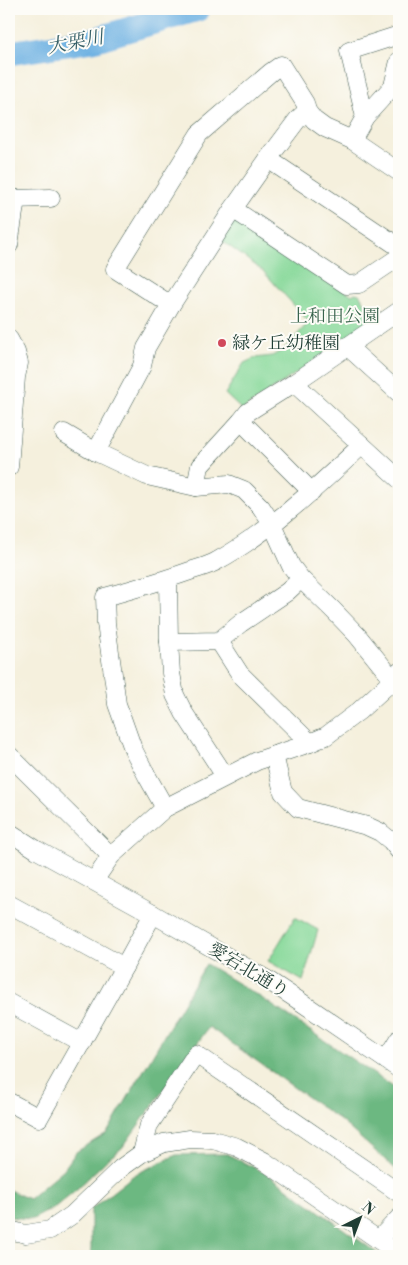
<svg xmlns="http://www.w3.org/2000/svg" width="408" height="1265" viewBox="0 0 408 1265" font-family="'Libre Bodoni','Noto Serif JP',serif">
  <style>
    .green { fill: #86d899; stroke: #528a66 }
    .forest { fill: #6cb881; stroke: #467a5a }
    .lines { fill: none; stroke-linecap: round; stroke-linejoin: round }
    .river { stroke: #6cb0e2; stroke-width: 25 }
    .minor-casing { stroke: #3f584d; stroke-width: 19 }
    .minor { stroke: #fff; stroke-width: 18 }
    .poi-dot { fill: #d1495b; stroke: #fdfcf7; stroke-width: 2 }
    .labels { text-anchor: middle; stroke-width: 4; stroke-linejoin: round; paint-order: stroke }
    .park-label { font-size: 18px; fill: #39644d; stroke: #fdfcf7 }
    .poi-label { font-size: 18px; fill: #1f3d34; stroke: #fdfcf7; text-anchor: start }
    .street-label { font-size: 18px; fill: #1f3d34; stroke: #fdfcf7 }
    .water-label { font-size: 19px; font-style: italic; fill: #366068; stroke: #fdfcf7 }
  </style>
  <rect width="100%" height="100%" fill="#fdfcf7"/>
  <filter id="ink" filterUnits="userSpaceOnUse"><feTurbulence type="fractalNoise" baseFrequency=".02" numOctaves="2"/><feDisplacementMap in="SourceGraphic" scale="10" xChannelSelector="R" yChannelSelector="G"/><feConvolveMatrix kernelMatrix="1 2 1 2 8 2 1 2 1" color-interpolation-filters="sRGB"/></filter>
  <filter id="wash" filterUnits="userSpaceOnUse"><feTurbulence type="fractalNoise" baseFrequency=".0096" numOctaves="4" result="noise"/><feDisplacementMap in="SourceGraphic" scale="20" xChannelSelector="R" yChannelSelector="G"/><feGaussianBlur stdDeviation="1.12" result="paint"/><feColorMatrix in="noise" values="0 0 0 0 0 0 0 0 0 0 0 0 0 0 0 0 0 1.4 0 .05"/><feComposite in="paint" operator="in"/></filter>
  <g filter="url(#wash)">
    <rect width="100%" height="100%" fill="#f5f0dd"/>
    <g class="green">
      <polygon points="239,221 352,295 355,293 359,294 376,319 242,410 225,394 244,363 255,358 272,356 283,350 309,322 263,271 221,240 233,222"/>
      <polygon points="295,917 318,930 303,981 268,961"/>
    </g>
    <g class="forest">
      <polygon points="206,964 260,997 399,1091 399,1172 341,1121 209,1027 122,1148 107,1160 78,1188 55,1207 33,1219 9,1217 9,1190 29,1199 64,1169 76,1152 107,1133"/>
      <polygon points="227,1154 269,1175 381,1256 91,1256 91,1209 134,1175 176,1155"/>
    </g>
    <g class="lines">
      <polyline class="river" points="9,53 93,40 198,9"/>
    </g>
  </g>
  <g filter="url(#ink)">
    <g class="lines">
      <g class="minor-casing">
        <g id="minor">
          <polyline points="365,117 349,51 399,35"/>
          <polyline points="352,140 365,117 393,86 399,61"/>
          <polyline points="268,159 399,247"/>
          <polyline points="9,199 51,198"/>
          <polyline points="233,209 347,285 359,284 399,257"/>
          <polyline points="9,245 16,199"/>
          <polyline points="171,305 115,269 199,134 271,72 281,65 305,103 307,111 314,120 325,128 352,140 399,172"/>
          <polyline points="9,339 16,352 19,363 16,377 9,467"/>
          <polyline points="347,346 399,393"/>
          <polyline points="294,383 399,479"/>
          <polyline points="241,421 312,492"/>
          <polyline points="64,433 96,452 147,476 196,487 229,484 244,490 261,507 272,524 291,566 301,579 333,610 357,635 399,687"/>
          <polyline points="96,452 142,366 146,348 171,305 233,209 268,159 298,119 307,111"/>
          <polyline points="196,487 200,466 241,421 248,412 294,383 399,311"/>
          <polyline points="168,579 169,642 171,673 175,695 184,713 225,776"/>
          <polyline points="219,641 240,674 310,743"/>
          <polyline points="169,642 219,641 241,623 287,592 301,579"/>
          <polyline points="9,755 111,856"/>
          <polyline points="274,755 283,792 298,808 367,826 380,832 391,841 399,851"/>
          <path d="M165 808 147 776 133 749 117 704 106 623 105 597C134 589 162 581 190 571 198 568 208 566 215 562 270 532 317 487 362 445"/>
          <polyline points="9,832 37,850 153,914 266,979 301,1002 399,1069"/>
          <polyline points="94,881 111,856 165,808 257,761 310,743 326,736 359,711 393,680 399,672"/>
          <polyline points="9,904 124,967"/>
          <polyline points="9,1003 82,1043"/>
          <polyline points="386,1060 399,1039"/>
          <polyline points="9,1102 39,1118 124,967 153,914"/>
          <polyline points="142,1153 149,1125 196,1054 399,1193"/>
          <polyline points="9,1230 26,1234 50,1230 72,1215 121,1168 142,1153 164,1143 190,1139 213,1140 237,1147 264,1161 399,1254"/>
          <polyline points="379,1239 399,1218"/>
        </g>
      </g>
      <use href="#minor" class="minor"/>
    </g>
  </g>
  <circle class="poi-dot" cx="222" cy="343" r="5"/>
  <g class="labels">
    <g class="park-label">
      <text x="335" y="322">上和田公園</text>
    </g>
    <g class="poi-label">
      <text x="232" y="349">緑ケ丘幼稚園</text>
    </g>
    <g class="street-label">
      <text transform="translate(249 970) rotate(31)" y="6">愛宕北通り</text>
    </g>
    <g class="water-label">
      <text transform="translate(75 41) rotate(-11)" y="7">大栗川</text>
    </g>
  </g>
  <rect width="408" height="1265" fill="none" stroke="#fdfcf7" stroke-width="30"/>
  <g transform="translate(360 1218) rotate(42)" stroke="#fdfcf7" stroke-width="4" paint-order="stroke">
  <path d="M0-4L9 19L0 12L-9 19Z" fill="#1f3d34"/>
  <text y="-8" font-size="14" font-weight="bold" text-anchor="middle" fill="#1f3d34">N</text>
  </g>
</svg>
